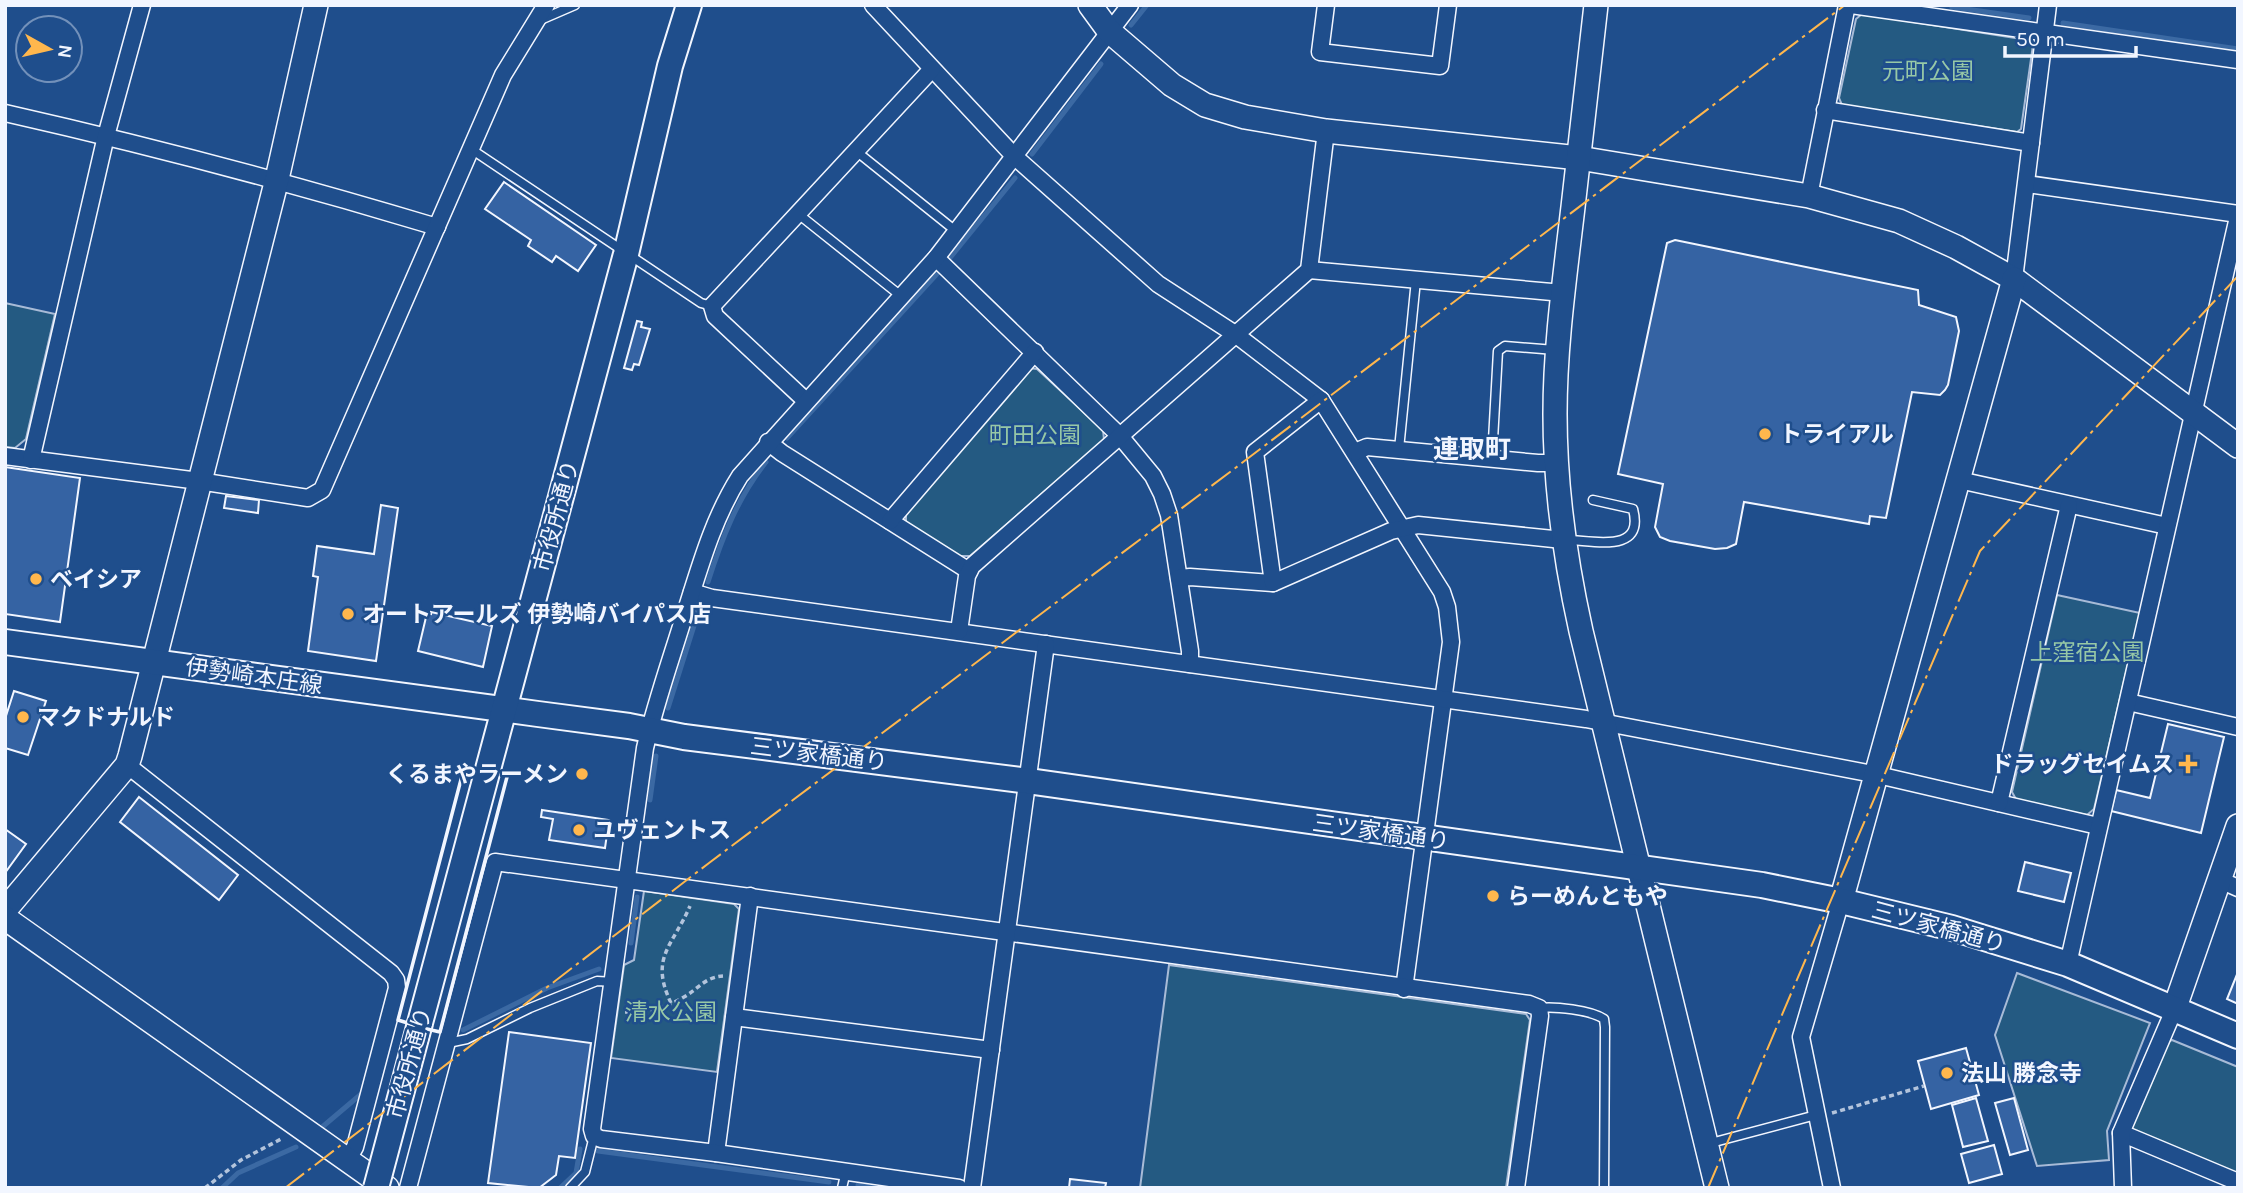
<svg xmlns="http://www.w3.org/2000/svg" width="2243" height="1193" viewBox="0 0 2243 1193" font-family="Karla,'Noto Sans JP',sans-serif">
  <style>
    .green { fill: #245a82; stroke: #a8bbd7; stroke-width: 2 }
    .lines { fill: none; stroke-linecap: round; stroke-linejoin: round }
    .stream { stroke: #3b69a3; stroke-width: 5 }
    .building { fill: #3563a3; stroke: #f2f6ff; stroke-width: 2 }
    .lane-casing { stroke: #f2f6ff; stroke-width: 11 }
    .street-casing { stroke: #f2f6ff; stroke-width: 19 }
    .secondary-casing { stroke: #f2f6ff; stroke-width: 26 }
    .primary-casing { stroke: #f2f6ff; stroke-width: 28 }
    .path { stroke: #b3c4dc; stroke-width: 3.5; stroke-dasharray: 5 3.5; stroke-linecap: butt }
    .lane { stroke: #1f4e8c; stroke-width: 8 }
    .street { stroke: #1f4e8c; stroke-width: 16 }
    .secondary { stroke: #1f4e8c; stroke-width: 23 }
    .primary { stroke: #1f4e8c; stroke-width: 24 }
    .primary-bridge-casing { stroke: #f2f6ff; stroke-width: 28; stroke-linecap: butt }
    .primary-bridge { stroke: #1f4e8c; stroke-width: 24 }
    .wall { stroke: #f2f6ff; stroke-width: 3.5 }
    .power { stroke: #ffb74d; stroke-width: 2; stroke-dasharray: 24 5 3.5 5; stroke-linecap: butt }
    .poi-dot { fill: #ffb74d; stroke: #1f4e8c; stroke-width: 2.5 }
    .labels { text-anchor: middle; stroke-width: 5; stroke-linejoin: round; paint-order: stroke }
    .park-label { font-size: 23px; fill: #97c8a6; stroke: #1f4e8c }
    .poi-label { font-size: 23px; font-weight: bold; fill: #f2f6ff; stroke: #1f4e8c; text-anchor: start }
    .street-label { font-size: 23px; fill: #f2f6ff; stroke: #1f4e8c }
    .quarter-label { font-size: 26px; font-weight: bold; fill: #f2f6ff; stroke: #1f4e8c }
  </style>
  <rect width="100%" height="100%" fill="#1f4e8c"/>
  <g class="green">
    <polygon points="1862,14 2028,40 2033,45 2021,129 2017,132 1842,105 1839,98 1856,19"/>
    <polygon points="5,303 55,314 26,439 15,448 5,447"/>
    <polygon points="1029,368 1037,369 1103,430 1104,440 970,556 960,556 906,522 906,513"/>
    <polygon points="2057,595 2140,613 2094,809 2087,815 2017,801 2012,792"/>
    <polygon points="644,891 734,904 739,909 717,1072 611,1058 624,965 634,960"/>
    <polygon points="1169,965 1526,1014 1530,1020 1506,1188 1140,1188"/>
    <polygon points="2017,973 2150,1023 2107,1131 2109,1160 2037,1166 1995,1035"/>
    <polygon points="2172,1040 2238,1067 2238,1174 2133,1132 2130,1126 2167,1042"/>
  </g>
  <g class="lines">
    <g class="stream">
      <polyline points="1952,7 2029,18"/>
      <polyline points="2063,23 2238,49"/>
      <polyline points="1131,25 1147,5"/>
      <polyline points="1032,154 1101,64"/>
      <polyline points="787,438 936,275 1015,178"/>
      <path d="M708 582C722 538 737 499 766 462"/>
      <polyline points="668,708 699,610"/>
      <polyline points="650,800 656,756"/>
      <polyline points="631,943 637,897"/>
      <polyline points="463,1030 547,988 599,969"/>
      <polyline points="321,1128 360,1095"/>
      <polyline points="598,1151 829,1182"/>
      <polyline points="858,1185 875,1188"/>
      <polyline points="222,1188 238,1173 296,1147"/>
      <polyline points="560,1188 576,1173 580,1149"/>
    </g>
  </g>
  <g class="building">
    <polygon points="504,182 596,245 578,271 556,256 552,262 528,246 531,240 485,209"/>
    <polygon points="1675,240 1918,290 1919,305 1956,317 1959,331 1948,385 1945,390 1940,395 1912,392 1886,518 1870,516 1869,524 1744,502 1736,544 1727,548 1715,549 1670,541 1660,537 1655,527 1663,484 1618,474 1667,243"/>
    <polygon points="637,321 642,322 641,327 650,329 639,365 634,364 632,370 624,368"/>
    <polygon points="5,467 80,478 60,622 5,614"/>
    <polygon points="226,496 259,500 258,513 224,508"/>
    <polygon points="381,505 398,508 376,661 308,651 318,577 313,576 317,546 374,554"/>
    <polygon points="431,612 492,626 483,667 418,651 427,613 431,614"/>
    <polygon points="14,691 46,701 28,755 5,748 5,719"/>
    <polygon points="2168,724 2224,737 2201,833 2111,811 2116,790 2150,798"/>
    <polygon points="139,797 238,875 219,900 120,822"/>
    <polygon points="542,810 609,820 605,848 549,840 553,819 541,817"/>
    <polygon points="5,829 26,844 5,873"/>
    <polygon points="2025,862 2071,873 2064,902 2018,891"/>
    <polygon points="2238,972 2238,1004 2227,999"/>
    <polygon points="509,1032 591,1043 575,1158 559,1156 556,1175 539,1188 488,1183"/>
    <polygon points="1966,1048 1979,1095 1931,1109 1918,1061"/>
    <polygon points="1976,1098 1988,1141 1963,1147 1952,1105"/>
    <polygon points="2014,1098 2028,1150 2010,1155 1995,1103"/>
    <polygon points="1994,1145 2002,1174 1969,1183 1961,1154"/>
    <polygon points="1070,1179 1106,1183 1105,1188 1069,1188"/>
  </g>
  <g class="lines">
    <g class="lane-casing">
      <g id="lane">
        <polyline points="538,21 575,5"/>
        <polyline points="471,149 701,303 712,306"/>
        <polyline points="856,151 957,232"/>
        <polyline points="797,213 901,296"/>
        <polyline points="1399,449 1416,280"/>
        <polyline points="1492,458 1498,351 1505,346 1555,350"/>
        <path d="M1566 540C1592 540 1645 555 1633 509L1593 500"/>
        <path d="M1539 1008C1554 1006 1591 1010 1604 1019L1605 1027 1604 1188"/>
        <polyline points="448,1043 467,1039 530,1008 597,981 614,982"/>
        <polyline points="1707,1144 1816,1115"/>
        <polyline points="570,1188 585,1172 594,1136"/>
        <polyline points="842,1188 846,1171"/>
      </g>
    </g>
    <g class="street-casing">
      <g id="street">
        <polyline points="873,5 1015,157 1158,284 1235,334 1321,400 1442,592 1447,607 1451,642 1404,989"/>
        <polyline points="1326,5 1320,52 1440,66 1448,5"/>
        <polyline points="1851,5 2238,60"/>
        <polyline points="1825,110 2031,143"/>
        <path d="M5 113C151 146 294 184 437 227"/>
        <polyline points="2027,184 2238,214"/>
        <polyline points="1809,196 1847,5"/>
        <polyline points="936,258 1120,436 1153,476 1162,494 1169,515 1190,651 1190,664"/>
        <polyline points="1309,270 1563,293"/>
        <polyline points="2014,279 2048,5"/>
        <polyline points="806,401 715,316 712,306 932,69"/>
        <polyline points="768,442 782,453 969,571"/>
        <polyline points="1355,452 1367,447 1538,463 1557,463"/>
        <polyline points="5,456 199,481 308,498 322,490 503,75 546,5"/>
        <polyline points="31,460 106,136 142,5"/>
        <polyline points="1959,480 2167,526"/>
        <polyline points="890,521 1035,352"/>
        <polyline points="1179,578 1190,577 1273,583 1391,531 1418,525 1563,540"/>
        <polyline points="1273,583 1255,452 1321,400"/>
        <polyline points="692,592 712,598 1586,719 1878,775 2098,826"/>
        <polyline points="959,631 967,576 972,566 1309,270 1326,131"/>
        <polyline points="2128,702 2238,727"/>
        <polyline points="127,765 391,973 396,980 397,988 355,1147 347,1161"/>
        <polyline points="1999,803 2069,505"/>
        <polyline points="2220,880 2238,888"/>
        <polyline points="2068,964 2238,217"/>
        <polyline points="734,1017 991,1050"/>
        <polyline points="2121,1133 2238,1182"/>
        <polyline points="716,1153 750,896"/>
        <polyline points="408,1188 495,862 1529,1004 1539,1008 1540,1016 1516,1188"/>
        <path d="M959 1188 716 1153 601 1139 594 1136 592 1129 645 748C655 705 670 662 683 620 699 570 712 520 740 476L936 258 1130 5"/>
        <polyline points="972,1188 1046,644"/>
        <polyline points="1832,1188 1801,1037 1841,901"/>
        <polyline points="2123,1188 2121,1133 2174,1010"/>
      </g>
    </g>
    <g class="secondary-casing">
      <g id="secondary">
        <polyline points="1090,5 1109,31 1172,85 1205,105 1245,117 1326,131 1579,158 1809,196 1899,221 1956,247 2014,279 2238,446"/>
        <path d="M1596 5C1588 72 1581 140 1573 207 1565 276 1555 345 1555 414 1555 488 1565 559 1581 631L1717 1188"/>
        <polyline points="1841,901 2014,279"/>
        <polyline points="5,910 127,765 130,756 277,179 316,5"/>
        <polyline points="5,918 387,1188"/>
        <polyline points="2174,1010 2238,826"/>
      </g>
    </g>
    <g class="primary-casing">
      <g id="primary">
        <polyline points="5,642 538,714 629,726 684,737 1028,781 1762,885 1841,901 1952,928 2068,964 2238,1036"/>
        <polyline points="420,1023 626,254 670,66 689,5"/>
      </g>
    </g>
    <g class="path">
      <path d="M671 1003C649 957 673 946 690 906"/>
      <path d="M625 1012C646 1012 666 1008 684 997 698 989 705 977 723 976"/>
      <polyline points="1832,1113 1924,1086"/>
      <polyline points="205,1188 241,1160 283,1138"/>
    </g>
    <use href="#lane" class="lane"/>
    <use href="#street" class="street"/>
    <use href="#secondary" class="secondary"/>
    <use href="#primary" class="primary"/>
    <g class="primary-bridge-casing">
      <polyline id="primary-bridge" points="376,1188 420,1023"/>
    </g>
    <use href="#primary-bridge" class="primary-bridge"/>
    <g class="wall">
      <polyline points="414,1025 398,1020 464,768"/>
      <polyline points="427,1029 440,1032 507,777"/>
    </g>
    <g class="power">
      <polyline points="285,1188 709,863 1230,472 1845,5"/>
      <polyline points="1708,1188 1980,551 2238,276"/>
    </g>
  </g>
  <g class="poi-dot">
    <circle cx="1765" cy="434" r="7"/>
    <circle cx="36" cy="579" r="7"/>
    <circle cx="348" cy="614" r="7"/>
    <circle cx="23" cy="717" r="7"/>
    <path d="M2184.5 753.5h7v7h7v7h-7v7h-7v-7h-7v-7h7z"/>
    <circle cx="582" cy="774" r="7"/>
    <circle cx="579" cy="830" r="7"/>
    <circle cx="1493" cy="896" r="7"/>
    <circle cx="1947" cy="1073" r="7"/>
  </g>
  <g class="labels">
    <g class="park-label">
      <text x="1928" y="79">元町公園</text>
      <text x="1035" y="443">町田公園</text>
      <text x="2087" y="660">上窪宿公園</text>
      <text x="671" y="1020">清水公園</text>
    </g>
    <g class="poi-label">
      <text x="1779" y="442">トライアル</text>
      <text x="50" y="587">ベイシア</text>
      <text x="362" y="622">オートアールズ 伊勢崎バイパス店</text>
      <text x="37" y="725">マクドナルド</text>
      <text x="2174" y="772" text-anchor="end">ドラッグセイムス</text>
      <text x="568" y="782" text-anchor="end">くるまやラーメン</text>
      <text x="593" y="838">ユヴェントス</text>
      <text x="1507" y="904">らーめんともや</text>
      <text x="1961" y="1081">法山 勝念寺</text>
    </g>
    <g class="street-label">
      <text transform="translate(556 516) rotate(-75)" y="8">市役所通り</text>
      <text transform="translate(254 676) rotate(8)" y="8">伊勢崎本庄線</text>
      <text transform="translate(819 754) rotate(7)" y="8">三ツ家橋通り</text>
      <text transform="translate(1381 832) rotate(8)" y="8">三ツ家橋通り</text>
      <text transform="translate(1939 927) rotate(15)" y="8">三ツ家橋通り</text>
      <text transform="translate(409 1063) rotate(-75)" y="8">市役所通り</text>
    </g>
    <g class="quarter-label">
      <text x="1472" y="458">連取町</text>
    </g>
  </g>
  <rect width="2243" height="1193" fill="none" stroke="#f2f6ff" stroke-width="14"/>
  <g transform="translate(49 49) rotate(98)"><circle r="33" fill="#1f4e8c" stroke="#7391ba" stroke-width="2"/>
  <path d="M0-5L12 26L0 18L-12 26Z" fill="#ffb74d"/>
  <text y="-10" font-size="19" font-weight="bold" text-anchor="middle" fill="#f2f6ff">N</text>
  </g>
  <path d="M2005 46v10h131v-10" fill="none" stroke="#f2f6ff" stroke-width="3.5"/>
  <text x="2016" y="46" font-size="21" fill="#f2f6ff" stroke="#1f4e8c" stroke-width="5" paint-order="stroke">50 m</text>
</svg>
